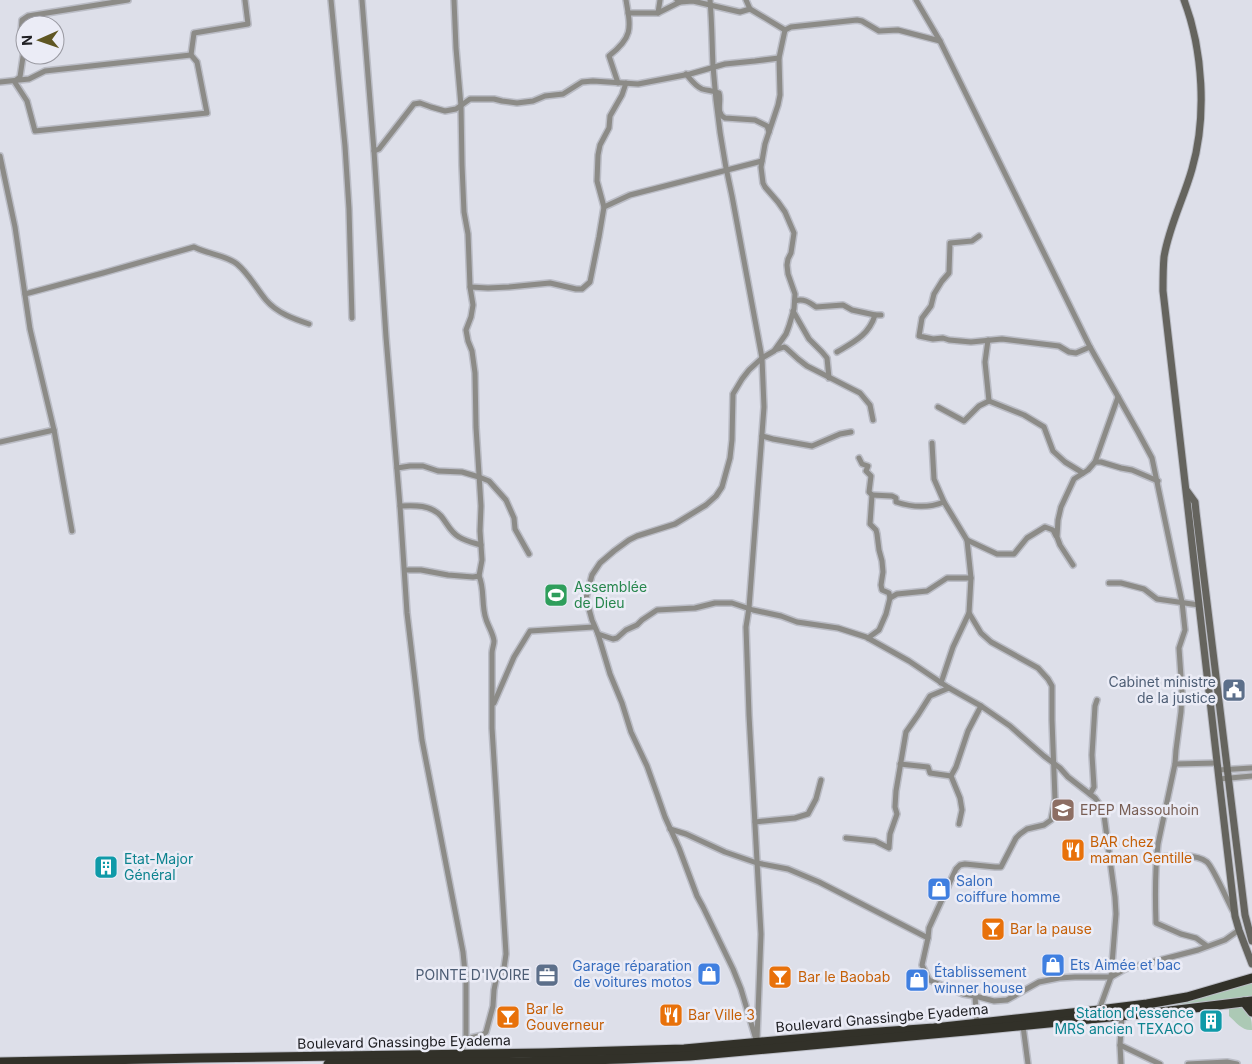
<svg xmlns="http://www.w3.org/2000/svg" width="1252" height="1064" viewBox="0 0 1252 1064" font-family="Inter,sans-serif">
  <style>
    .green { fill: #acc9b5 }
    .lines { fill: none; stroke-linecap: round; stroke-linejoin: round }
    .street-casing { stroke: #bbbdc6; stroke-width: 8 }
    .secondary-casing { stroke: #bbbdc6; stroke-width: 9 }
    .highway-casing { stroke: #bbbdc6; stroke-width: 11 }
    .street { stroke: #8c8b87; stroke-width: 5 }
    .secondary { stroke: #65645e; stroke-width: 7 }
    .highway { stroke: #323129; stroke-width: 9 }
    .labels { text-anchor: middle; stroke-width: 5; stroke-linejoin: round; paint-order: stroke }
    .leisure-label { font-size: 14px; fill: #27864d; stroke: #ebecf6; text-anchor: start }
    .service-label { font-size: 14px; fill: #4e5e75; stroke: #ebecf6; text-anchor: end }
    .education-label { font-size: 14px; fill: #785e54; stroke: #ebecf6; text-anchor: start }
    .food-label { font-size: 14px; fill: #c56008; stroke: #ebecf6; text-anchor: start }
    .culture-label { font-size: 14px; fill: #0d838f; stroke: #ebecf6; text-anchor: start }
    .shop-label { font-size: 14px; fill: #366cbe; stroke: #ebecf6; text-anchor: start }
    .street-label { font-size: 14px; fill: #202024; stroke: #ebecf6 }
  </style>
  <rect width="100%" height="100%" fill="#dddfe9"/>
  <g class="green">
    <polygon points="1252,979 1252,999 1177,1006 1177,1004 1192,1001"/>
    <path d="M1242 1007C1251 1012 1252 1020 1252 1030 1242 1031 1236 1022 1229 1016V1009L1232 1008Z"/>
  </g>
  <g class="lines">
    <g class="street-casing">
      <g id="street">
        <polyline points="331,0 345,146 349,209 352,318"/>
        <polyline points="362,0 374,151 386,337 400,506 407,613 422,740 463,952 466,983 466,1039 462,1048 462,1056"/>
        <polyline points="454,0 456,48 461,106 462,165 464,212 468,234 470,287 473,305 471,317 466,330 468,341 472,351 475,373 476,427 481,506 480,531 482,560 479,576"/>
        <polyline points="677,0 680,2 693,1 740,12 750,9"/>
        <path d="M710 0C712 22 712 44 713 66 716 109 722 153 732 196L762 358 764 407 749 608 746 627 749 715 761 934 757 1039"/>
        <polyline points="746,0 750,9 785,30"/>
        <path d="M916 0 940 41 1090 347 1138 432 1152 458 1182 602 1185 630 1179 648 1182 692 1181 712 1176 750 1175 764 1158 844C1155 870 1155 896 1156 923L1181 934 1196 938 1207 946"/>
        <polyline points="628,13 658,13 680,2"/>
        <polyline points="658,13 660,0"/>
        <polyline points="191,55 194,33 248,24 245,0"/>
        <path d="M686 74C691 80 695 86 702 89 708 91 713 90 719 93 722 101 715 113 725 118L755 120 767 126 769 132"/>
        <polyline points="15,81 20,77 24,50 21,33 22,20 28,16 128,0"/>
        <polyline points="0,82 29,79 45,71 191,55 197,62 207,113 35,131 27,101 14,81"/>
        <path d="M618 83 609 56C633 37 631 29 626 0"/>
        <polyline points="374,151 379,149 414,104 420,103 431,107 445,111 456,109 470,99 494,99 502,101 517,103 533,101 545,96 563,94 582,82 593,81 638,84 690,74 725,64 755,61 779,58"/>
        <polyline points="0,156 15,227 30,329 54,430 72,531"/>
        <polyline points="604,207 597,181 598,155 600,145 609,128 610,116 622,95 626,83"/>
        <polyline points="979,236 972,241 950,243 949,273 942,281 934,294 931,306 922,318 919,336 933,339 943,338 949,340 971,342 1002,339 1059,346 1069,352 1076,353 1090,347"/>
        <polyline points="470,287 488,288 509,287 550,283 576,289 582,289 590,282 599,237 604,207 630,195 762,161"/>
        <path d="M25 294 103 273 194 247C207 254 226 255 237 264 249 274 256 288 266 300 277 313 294 319 309 324"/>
        <path d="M795 301C803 298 809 302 816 307L843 305 852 310 875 315H881"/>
        <polyline points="793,311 809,339 822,352 827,358 829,378"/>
        <polyline points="988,340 985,362 989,401"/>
        <polyline points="775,350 784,347 786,348 798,359 807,366 860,393 870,405 873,420"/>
        <path d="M837 352C854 342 869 335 875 315"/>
        <polyline points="938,407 964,421 979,406 989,401 1024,415 1044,427 1053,451 1065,462 1083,473"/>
        <polyline points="762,436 773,439 812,446 840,434 851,432"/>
        <polyline points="0,442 54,430"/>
        <polyline points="859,458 862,464 868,466 866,471 871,476 869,492 872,495 870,524 876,530 877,534 879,550 882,561 883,572 881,585 882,590 889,593 890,598"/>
        <polyline points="1095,462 1101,462 1121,468 1132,470 1158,481"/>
        <polyline points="397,468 410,466 423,466 438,471 462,472 479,477 489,481 506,500 514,518 515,529 529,554"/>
        <path d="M872 495 892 496 896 498V502C911 507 929 508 944 502"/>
        <path d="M400 506C415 505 431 505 441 516 447 523 450 532 459 537 465 541 474 543 481 545"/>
        <polyline points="967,540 997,554 1014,554 1027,538 1045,527 1053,530 1056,536"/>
        <polyline points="1073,565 1060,545 1057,537 1058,520 1061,507 1074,479 1088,470 1095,462 1118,397"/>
        <path d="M405 570H421L448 575 473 577 479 576C485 589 481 605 486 619 488 626 493 633 494 641 494 645 492 649 492 653V728L506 954 504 968 496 980 494 990 493 1006 486 1032 483 1035 466 1039"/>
        <polyline points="1109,583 1121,583 1144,589 1157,599 1199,605"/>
        <polyline points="598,634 613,639 617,638 626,630 637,625 642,620 657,610 695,608 715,603 732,603 753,610 781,616 797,622 838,628 866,637 909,661 949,688 981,706 1010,726 1044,756 1060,768 1068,777 1095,798 1102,808 1104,815 1115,897 1116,914 1111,977 1099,1010"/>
        <polyline points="868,638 879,630 886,614 890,598 897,594 927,591 947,578 971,578"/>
        <polyline points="941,683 953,647 969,613"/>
        <polyline points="494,703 514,657 530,631 594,627"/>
        <polyline points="900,764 928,767 930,773 951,776"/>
        <polyline points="1175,764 1217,763"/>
        <polyline points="1218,770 1252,768"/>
        <polyline points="1219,779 1252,776"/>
        <polyline points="1090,794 1094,787 1092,755 1095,706 1097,700"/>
        <polyline points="755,822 795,818 808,814 816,799 821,780"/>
        <polyline points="959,824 962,810 960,798 951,776 956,767 968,731 981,706"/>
        <polyline points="670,829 686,834 725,852 757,863 788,869 819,882 928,938 922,965 929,980 963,994 975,996 977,1024"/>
        <polyline points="846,838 875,841 889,848 890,834 897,814 895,807 896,791 906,732 918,715 930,696 949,688"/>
        <path d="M1156 857C1170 856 1195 853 1207 862 1213 867 1228 902 1233 911"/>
        <polyline points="928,938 929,928 956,869 960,865 965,864 995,867 1001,867 1016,838 1020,834 1027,829 1044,825 1051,820 1055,799 1052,720 1052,686 1048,679 1038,668 991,642 981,633 969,613 971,578 967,540 944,502 934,479 932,443"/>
        <polyline points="975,996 994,1001 1007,1000 1039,982 1059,978 1075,977 1111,977 1125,969 1198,950 1225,940 1239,930"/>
        <polyline points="1023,1026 1028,1064"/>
        <polyline points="757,1043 741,989 733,969 703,907 697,896 679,848 665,817 657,794 647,766 631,732 622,703 610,674 598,634 592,620 586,598 592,575 600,563 614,551 629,540 637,536 675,524 706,505 716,496 722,487 730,458 732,440 733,394 742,379 749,370 762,358 774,351 786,334 789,326 794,309 795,294 788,274 787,265 788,259 791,253 794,233 785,212 778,202 765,187 763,183 761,167 765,144 778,105 780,95 779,58 785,30 791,27 857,20 862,21 879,31 898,30 940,41"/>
        <polyline points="1120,1045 1160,1064"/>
        <polyline points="1121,1064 1120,1045 1122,1015"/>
        <polyline points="1188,1064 1227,1062 1237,1064"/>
      </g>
    </g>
    <g class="secondary-casing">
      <g id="secondary">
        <path d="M1184 0C1203 50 1207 117 1192 169 1184 198 1169 226 1164 257 1163 268 1163 280 1163 291L1219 779 1235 916 1239 930 1252 964"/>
        <polyline points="1187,491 1195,502 1196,512 1245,915 1252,941"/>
      </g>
    </g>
    <g class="highway-casing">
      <g id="highway">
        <polyline points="1244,1002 1252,1012"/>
        <polyline points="0,1062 200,1058 543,1053 684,1049 852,1034 934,1028 1099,1010 1147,1004 1187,997 1252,978"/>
        <polyline points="328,1064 409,1062 516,1062 623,1059 690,1056 977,1030 1161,1012 1252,1001"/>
      </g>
    </g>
    <use href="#street" class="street"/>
    <use href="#secondary" class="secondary"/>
    <use href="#highway" class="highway"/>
  </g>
  <defs>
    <g id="stadium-square" transform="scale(1.25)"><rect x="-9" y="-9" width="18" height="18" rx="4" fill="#2e9e5b" stroke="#ebecf6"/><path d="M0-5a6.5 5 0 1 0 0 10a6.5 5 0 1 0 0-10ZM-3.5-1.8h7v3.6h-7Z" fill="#fff"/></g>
    <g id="civic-square" transform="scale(1.25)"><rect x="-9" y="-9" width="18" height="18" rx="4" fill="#5c6f8a" stroke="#ebecf6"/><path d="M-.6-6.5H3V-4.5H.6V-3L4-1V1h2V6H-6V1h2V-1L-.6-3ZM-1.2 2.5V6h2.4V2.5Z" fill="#fff"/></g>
    <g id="school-square" transform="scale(1.25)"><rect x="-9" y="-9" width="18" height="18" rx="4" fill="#8d6e63" stroke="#ebecf6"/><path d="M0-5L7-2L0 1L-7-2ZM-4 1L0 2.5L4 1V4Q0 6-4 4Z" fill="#fff"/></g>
    <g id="restaurant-square" transform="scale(1.25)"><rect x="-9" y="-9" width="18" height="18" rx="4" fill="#e8710a" stroke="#ebecf6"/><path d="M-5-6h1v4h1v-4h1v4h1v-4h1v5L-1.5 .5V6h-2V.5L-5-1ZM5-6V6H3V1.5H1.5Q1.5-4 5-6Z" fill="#fff"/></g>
    <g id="building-square" transform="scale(1.25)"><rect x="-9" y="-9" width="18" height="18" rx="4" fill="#0f9aa8" stroke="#ebecf6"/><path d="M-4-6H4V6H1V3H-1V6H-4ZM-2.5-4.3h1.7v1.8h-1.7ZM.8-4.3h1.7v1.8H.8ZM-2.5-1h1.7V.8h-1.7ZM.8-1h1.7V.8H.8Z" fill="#fff"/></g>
    <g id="shop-square" transform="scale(1.25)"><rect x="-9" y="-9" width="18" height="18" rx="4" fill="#3f7fe0" stroke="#ebecf6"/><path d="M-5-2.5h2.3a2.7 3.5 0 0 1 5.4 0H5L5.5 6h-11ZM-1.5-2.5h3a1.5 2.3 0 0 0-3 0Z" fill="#fff"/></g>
    <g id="bar-square" transform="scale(1.25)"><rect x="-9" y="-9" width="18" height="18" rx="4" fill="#e8710a" stroke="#ebecf6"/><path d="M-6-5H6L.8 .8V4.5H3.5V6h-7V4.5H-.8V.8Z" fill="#fff"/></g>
    <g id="office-square" transform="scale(1.25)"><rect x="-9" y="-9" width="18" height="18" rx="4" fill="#5c6f8a" stroke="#ebecf6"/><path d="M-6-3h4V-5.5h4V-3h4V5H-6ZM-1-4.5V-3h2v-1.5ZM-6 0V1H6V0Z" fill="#fff"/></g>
  </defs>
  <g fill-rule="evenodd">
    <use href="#stadium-square" x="556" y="595"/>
    <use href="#civic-square" x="1234" y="690"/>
    <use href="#school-square" x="1063" y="810"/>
    <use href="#restaurant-square" x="1073" y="850"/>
    <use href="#building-square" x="106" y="867"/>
    <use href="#shop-square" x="939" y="889"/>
    <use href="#bar-square" x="993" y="929"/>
    <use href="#shop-square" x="1053" y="965"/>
    <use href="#shop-square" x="709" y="974"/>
    <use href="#office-square" x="547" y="975"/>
    <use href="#bar-square" x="780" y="977"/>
    <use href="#shop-square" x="917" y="980"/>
    <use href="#restaurant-square" x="671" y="1015"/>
    <use href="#bar-square" x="508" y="1017"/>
    <use href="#building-square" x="1211" y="1021"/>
  </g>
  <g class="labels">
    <g class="leisure-label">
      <text x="574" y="592">Assemblée<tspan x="574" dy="16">de Dieu</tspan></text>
    </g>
    <g class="service-label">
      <text x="1216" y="687">Cabinet ministre<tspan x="1216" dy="16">de la justice</tspan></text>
      <text x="530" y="980">POINTE D'IVOIRE</text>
    </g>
    <g class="education-label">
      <text x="1080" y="815">EPEP Massouhoin</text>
    </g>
    <g class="food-label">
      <text x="1090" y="847">BAR chez<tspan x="1090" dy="16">maman Gentille</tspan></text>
      <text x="1010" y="934">Bar la pause</text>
      <text x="798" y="982">Bar le Baobab</text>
      <text x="526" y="1014">Bar le<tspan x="526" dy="16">Gouverneur</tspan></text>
      <text x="688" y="1020">Bar Ville 3</text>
    </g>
    <g class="culture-label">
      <text x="124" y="864">Etat-Major<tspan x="124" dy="16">Général</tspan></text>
      <text x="1194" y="1018" text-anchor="end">Station d'essence<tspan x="1194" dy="16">MRS ancien TEXACO</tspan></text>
    </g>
    <g class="shop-label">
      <text x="956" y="886">Salon<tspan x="956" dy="16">coiffure homme</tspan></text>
      <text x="1070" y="970">Ets Aimée et bac</text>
      <text x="692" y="971" text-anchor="end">Garage réparation<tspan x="692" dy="16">de voitures motos</tspan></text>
      <text x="934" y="977">Établissement<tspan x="934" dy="16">winner house</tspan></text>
    </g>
    <g class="street-label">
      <text transform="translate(882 1018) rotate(-5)" y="5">Boulevard Gnassingbe Eyadema</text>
      <text transform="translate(404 1042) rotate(-1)" y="5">Boulevard Gnassingbe Eyadema</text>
    </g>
  </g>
  <g transform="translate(40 40) rotate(268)"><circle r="24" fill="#ebecf6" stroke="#9a9aa2"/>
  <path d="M0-4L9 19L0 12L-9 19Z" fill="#5f5622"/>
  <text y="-8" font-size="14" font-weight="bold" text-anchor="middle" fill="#202024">N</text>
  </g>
</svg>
